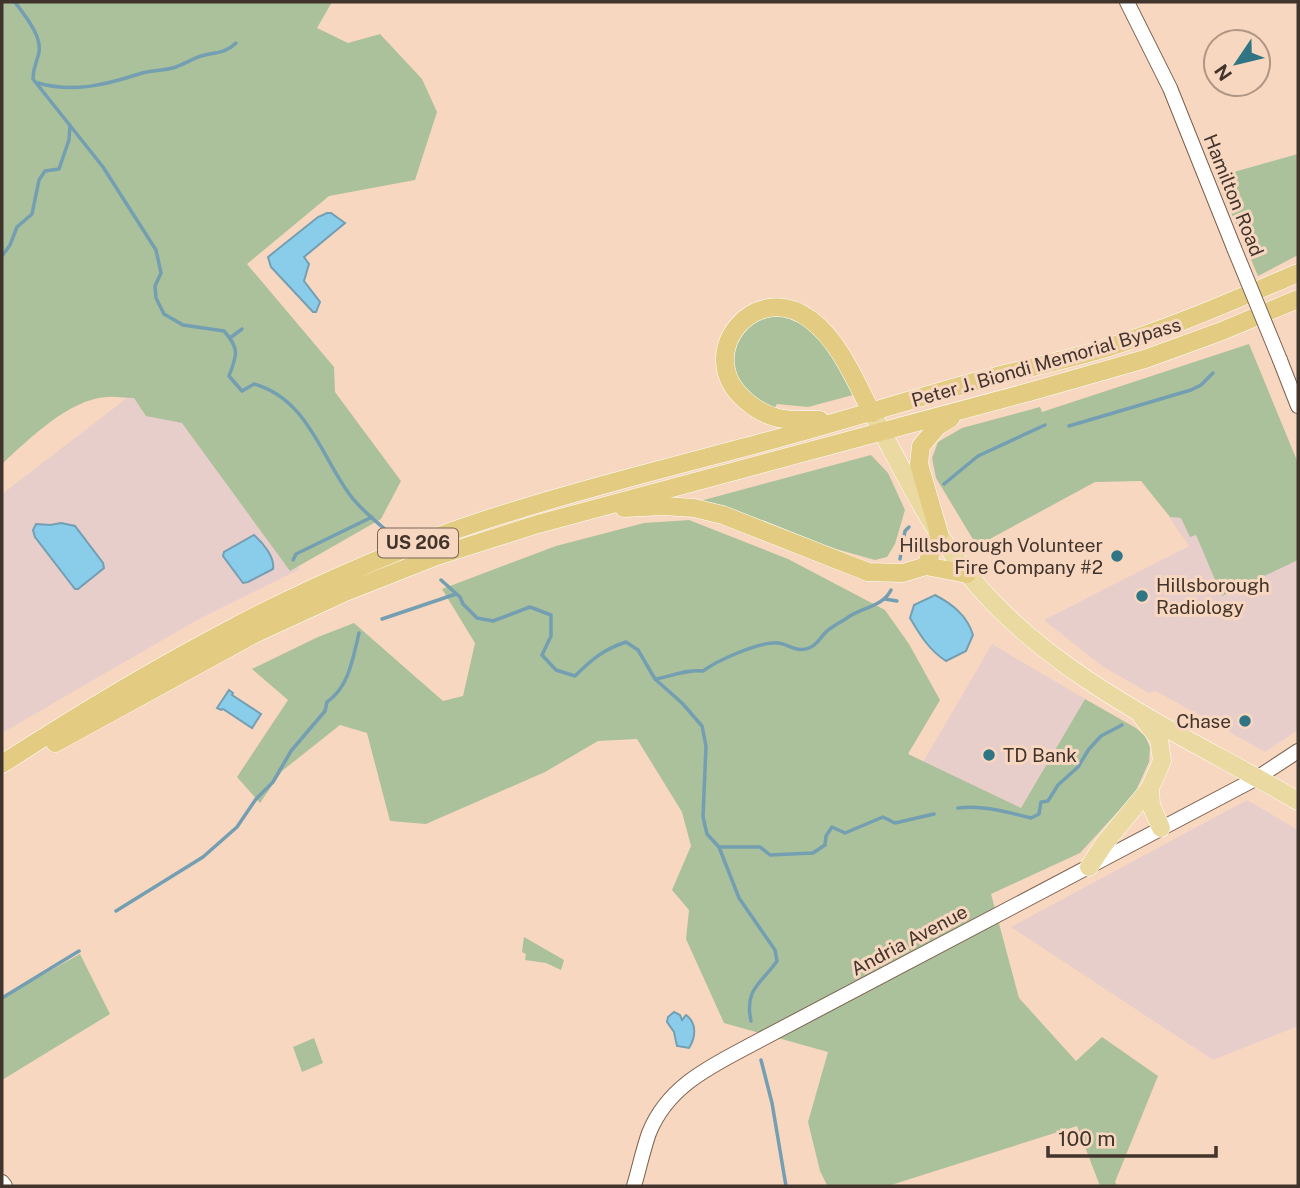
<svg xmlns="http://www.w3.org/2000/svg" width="1300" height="1188" viewBox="0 0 1300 1188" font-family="'Public Sans',sans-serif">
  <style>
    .commercial { fill: #e8ceca }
    .green { fill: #abc19b }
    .water { fill: #8acdeb; stroke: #749fb2; stroke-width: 2 }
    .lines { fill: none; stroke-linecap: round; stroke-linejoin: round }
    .stream { stroke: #749fb2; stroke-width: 3.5 }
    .tertiary-casing { stroke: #7c604d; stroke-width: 16 }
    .primary-casing { stroke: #fff; stroke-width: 19 }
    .trunk-casing { stroke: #fff; stroke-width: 19 }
    .tertiary { stroke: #fff; stroke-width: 14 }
    .primary { stroke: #ead9a1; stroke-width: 18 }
    .trunk { stroke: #e3cc82; stroke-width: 18 }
    .tertiary-bridge-casing { stroke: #7c604d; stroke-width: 16; stroke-linecap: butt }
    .tertiary-bridge { stroke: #fff; stroke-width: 14 }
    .poi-dot { fill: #307584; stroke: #f8d7c1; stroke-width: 2.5 }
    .labels { text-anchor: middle; stroke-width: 6; stroke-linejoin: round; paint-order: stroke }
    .shield { fill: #f8d7c1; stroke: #786559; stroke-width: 2 }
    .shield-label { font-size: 18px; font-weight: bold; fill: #41342c }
    .street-label { font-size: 19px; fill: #41342c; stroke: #f8d7c1 }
    .poi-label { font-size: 19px; fill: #41342c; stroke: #f8d7c1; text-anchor: end }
  </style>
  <rect width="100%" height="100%" fill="#f8d7c1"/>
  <g class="commercial">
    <polygon points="157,375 300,569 197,620 2,733 2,494"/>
    <polygon points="1298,465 1298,730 1265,752 1156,691 1149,693 1102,666 1044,620 1189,546 1169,517"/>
    <polygon points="992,644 1085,699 1021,808 923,762"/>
    <polygon points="1247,800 1298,830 1298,1026 1213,1060 1011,927"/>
  </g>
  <g class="green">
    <path d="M2 2H332L317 28 348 43 380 34 422 79 437 112 415 180 329 196 247 264 334 367 335 392 401 481 381 519 290 571 182 423 146 416 134 398C125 398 116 396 107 397 69 399 28 440 2 464Z"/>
    <polygon points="1298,154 1298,255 1258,276 1216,177"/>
    <polygon points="760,316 795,317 826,342 853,395 808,407 777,404 774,409 756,403 732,377 733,341"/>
    <polygon points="1249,344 1298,463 1298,560 1222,596 1196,535 1190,537 1181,518 1170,517 1141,481 1095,482 977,546 936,478 932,458 938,442 962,428 1040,407 1042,412"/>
    <polygon points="871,455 888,473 905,510 895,544 887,557 875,560 836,549 700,501"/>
    <polygon points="689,520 788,559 885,610 909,644 940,700 908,754 1021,808 1085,699 1136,728 1145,736 1150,747 1149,762 1135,793 1080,853 991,894 1019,998 1076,1061 1102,1037 1158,1076 1115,1182 1117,1186 1100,1186 1077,1126 888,1186 827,1185 820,1171 808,1122 828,1052 724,1023 686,939 689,910 672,890 691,846 682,812 637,739 598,741 545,772 426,824 390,821 367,733 340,725 282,771 260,803 237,777 288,700 252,669 318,637 354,623 443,701 463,696 475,643 442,589 556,546 644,523"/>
    <polygon points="524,937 564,960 561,970 546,963 525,960 526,954 522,952"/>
    <polygon points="80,954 110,1014 2,1080 2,998"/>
    <polygon points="314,1038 323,1063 302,1072 293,1047"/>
  </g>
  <g class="water">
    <polygon points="327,213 331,213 345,223 304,257 309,264 304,281 320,302 316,312 313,312 271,267 268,257 318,217"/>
    <polygon points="61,523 75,526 103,563 104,568 78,589 75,589 35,537 33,530 36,524 50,525"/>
    <path d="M254 535C263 543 275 557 273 569L248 582 243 583 223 556 224 552Z"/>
    <path d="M935 595C952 604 967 615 973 635L966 651 946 661C929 650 920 635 910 618L914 605Z"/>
    <polygon points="229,690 233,693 232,695 261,714 252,728 223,709 221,710 217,708"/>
    <path d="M674 1012 680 1015 682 1020 686 1015C697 1023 696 1037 689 1048L677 1046 674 1032 667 1022 668 1017Z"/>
  </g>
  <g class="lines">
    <g class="stream">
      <path d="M15 2C24 15 42 35 39 52 37 63 33 66 33 79L103 167 156 250 161 273 155 286 156 298 164 314 183 325 224 331C240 349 237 355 229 376L242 391 254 384C307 399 320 454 350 495 360 509 376 521 389 533"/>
      <path d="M38 83C73 93 105 85 139 74 150 70 164 71 176 67 184 64 192 59 201 56 214 52 225 54 236 43"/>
      <polyline points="2,256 10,245 17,227 32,214 39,180 45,171 59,169 69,140 70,125"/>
      <polyline points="230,338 242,329"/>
      <polyline points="1069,426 1191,390 1201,385 1213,373"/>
      <polyline points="944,484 978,456 1045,425"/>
      <polyline points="900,559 905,531 909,527"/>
      <polyline points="293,560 296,554 372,517"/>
      <path d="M441 580 460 597 463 604 477 618 493 621 530 607 551 615V636L542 655 556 670 575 676C591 660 604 649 626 642L638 650 655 679 682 703 702 726 706 746 703 817 707 834 719 847 739 898 775 950 777 961C761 984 744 989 751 1021"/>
      <polyline points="885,599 897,601"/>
      <polyline points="382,619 456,594"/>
      <path d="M656 679C672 676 688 669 703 671 718 660 755 644 773 643 786 641 795 654 809 648 817 645 820 638 825 633 828 629 841 622 847 618 859 608 883 607 891 590"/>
      <path d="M958 808C984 805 1007 812 1031 818L1039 814 1041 802 1048 801 1058 785 1078 767 1089 749 1101 736 1122 725"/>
      <polyline points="720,847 760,847 770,855 813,853 825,845 826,836 832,827 845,833 883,817 895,823 934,814"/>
      <path d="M116 911 203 857 237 827 256 799 273 782 291 751 325 711 327 702C349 687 353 658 359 633"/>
      <polyline points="2,998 79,951"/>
      <polyline points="761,1060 772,1103 786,1186"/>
    </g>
    <g class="tertiary-casing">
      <g id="tertiary">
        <polyline points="1127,2 1170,88 1234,248"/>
        <polyline points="1280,360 1298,406"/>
        <polyline points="2,1182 5,1186"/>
        <path d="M634 1186C639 1169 643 1150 649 1133 669 1083 716 1064 760 1040L1257 778 1298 751"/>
      </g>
    </g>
    <g class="primary-casing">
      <g id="primary">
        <path d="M872 413C901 466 928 525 967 573 1052 679 1183 734 1298 801"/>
        <polyline points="1150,788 1151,805 1161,828"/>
        <polyline points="1089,867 1104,844 1150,788 1162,761 1159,739 1142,717"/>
      </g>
    </g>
    <g class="trunk-casing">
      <g id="trunk">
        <path d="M820 420C806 420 792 421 778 418 766 415 754 408 745 400 692 354 755 277 811 320 840 342 855 381 872 413"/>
        <polyline points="624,508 663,506 694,508 723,515 868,572 903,573 926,566 967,574"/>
        <polyline points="926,566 939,533 919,464 921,446 938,426 951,418"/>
        <polyline points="55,743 256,633 343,593 437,556 538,524 1029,392 1145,359 1222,331 1298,299"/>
        <path d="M2 764C152 667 311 577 482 521 577 490 675 466 772 440 839 422 906 401 974 382 1016 370 1060 362 1103 349 1169 329 1234 300 1298 273"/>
      </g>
    </g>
    <use href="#tertiary" class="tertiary"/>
    <use href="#primary" class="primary"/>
    <use href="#trunk" class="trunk"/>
    <g class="tertiary-bridge-casing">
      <polyline id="tertiary-bridge" points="1234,248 1280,360"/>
    </g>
    <use href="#tertiary-bridge" class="tertiary-bridge"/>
  </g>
  <g class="poi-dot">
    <circle cx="1117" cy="556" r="7"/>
    <circle cx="1142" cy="596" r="7"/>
    <circle cx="1245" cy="721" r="7"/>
    <circle cx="989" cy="755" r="7"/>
  </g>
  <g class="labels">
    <rect class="shield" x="378" y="528.5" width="80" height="29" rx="5"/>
    <g class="shield-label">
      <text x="418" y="549">US 206</text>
    </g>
    <g class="street-label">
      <text transform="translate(1234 195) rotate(68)" y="7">Hamilton Road</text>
      <text transform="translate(1046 362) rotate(-16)" y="7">Peter J. Biondi Memorial Bypass</text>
      <text transform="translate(909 940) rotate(-28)" y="7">Andria Avenue</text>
    </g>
    <g class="poi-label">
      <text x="1103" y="552">Hillsborough Volunteer<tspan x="1103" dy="22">Fire Company #2</tspan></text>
      <text x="1156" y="592" text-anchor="start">Hillsborough<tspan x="1156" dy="22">Radiology</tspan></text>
      <text x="1231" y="728">Chase</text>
      <text x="1003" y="762" text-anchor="start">TD Bank</text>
    </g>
  </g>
  <rect width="1300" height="1188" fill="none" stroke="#41342c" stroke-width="7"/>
  <g transform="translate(1237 63) rotate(235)"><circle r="33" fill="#f8d7c1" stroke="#af9685" stroke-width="2"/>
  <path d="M0-5L12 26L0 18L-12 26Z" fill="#307584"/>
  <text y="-10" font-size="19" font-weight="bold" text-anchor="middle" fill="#41342c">N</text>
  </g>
  <path d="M1048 1146v10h168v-10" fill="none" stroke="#41342c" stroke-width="3.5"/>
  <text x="1058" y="1146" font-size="21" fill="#41342c" stroke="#f8d7c1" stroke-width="5" paint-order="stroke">100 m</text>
</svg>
